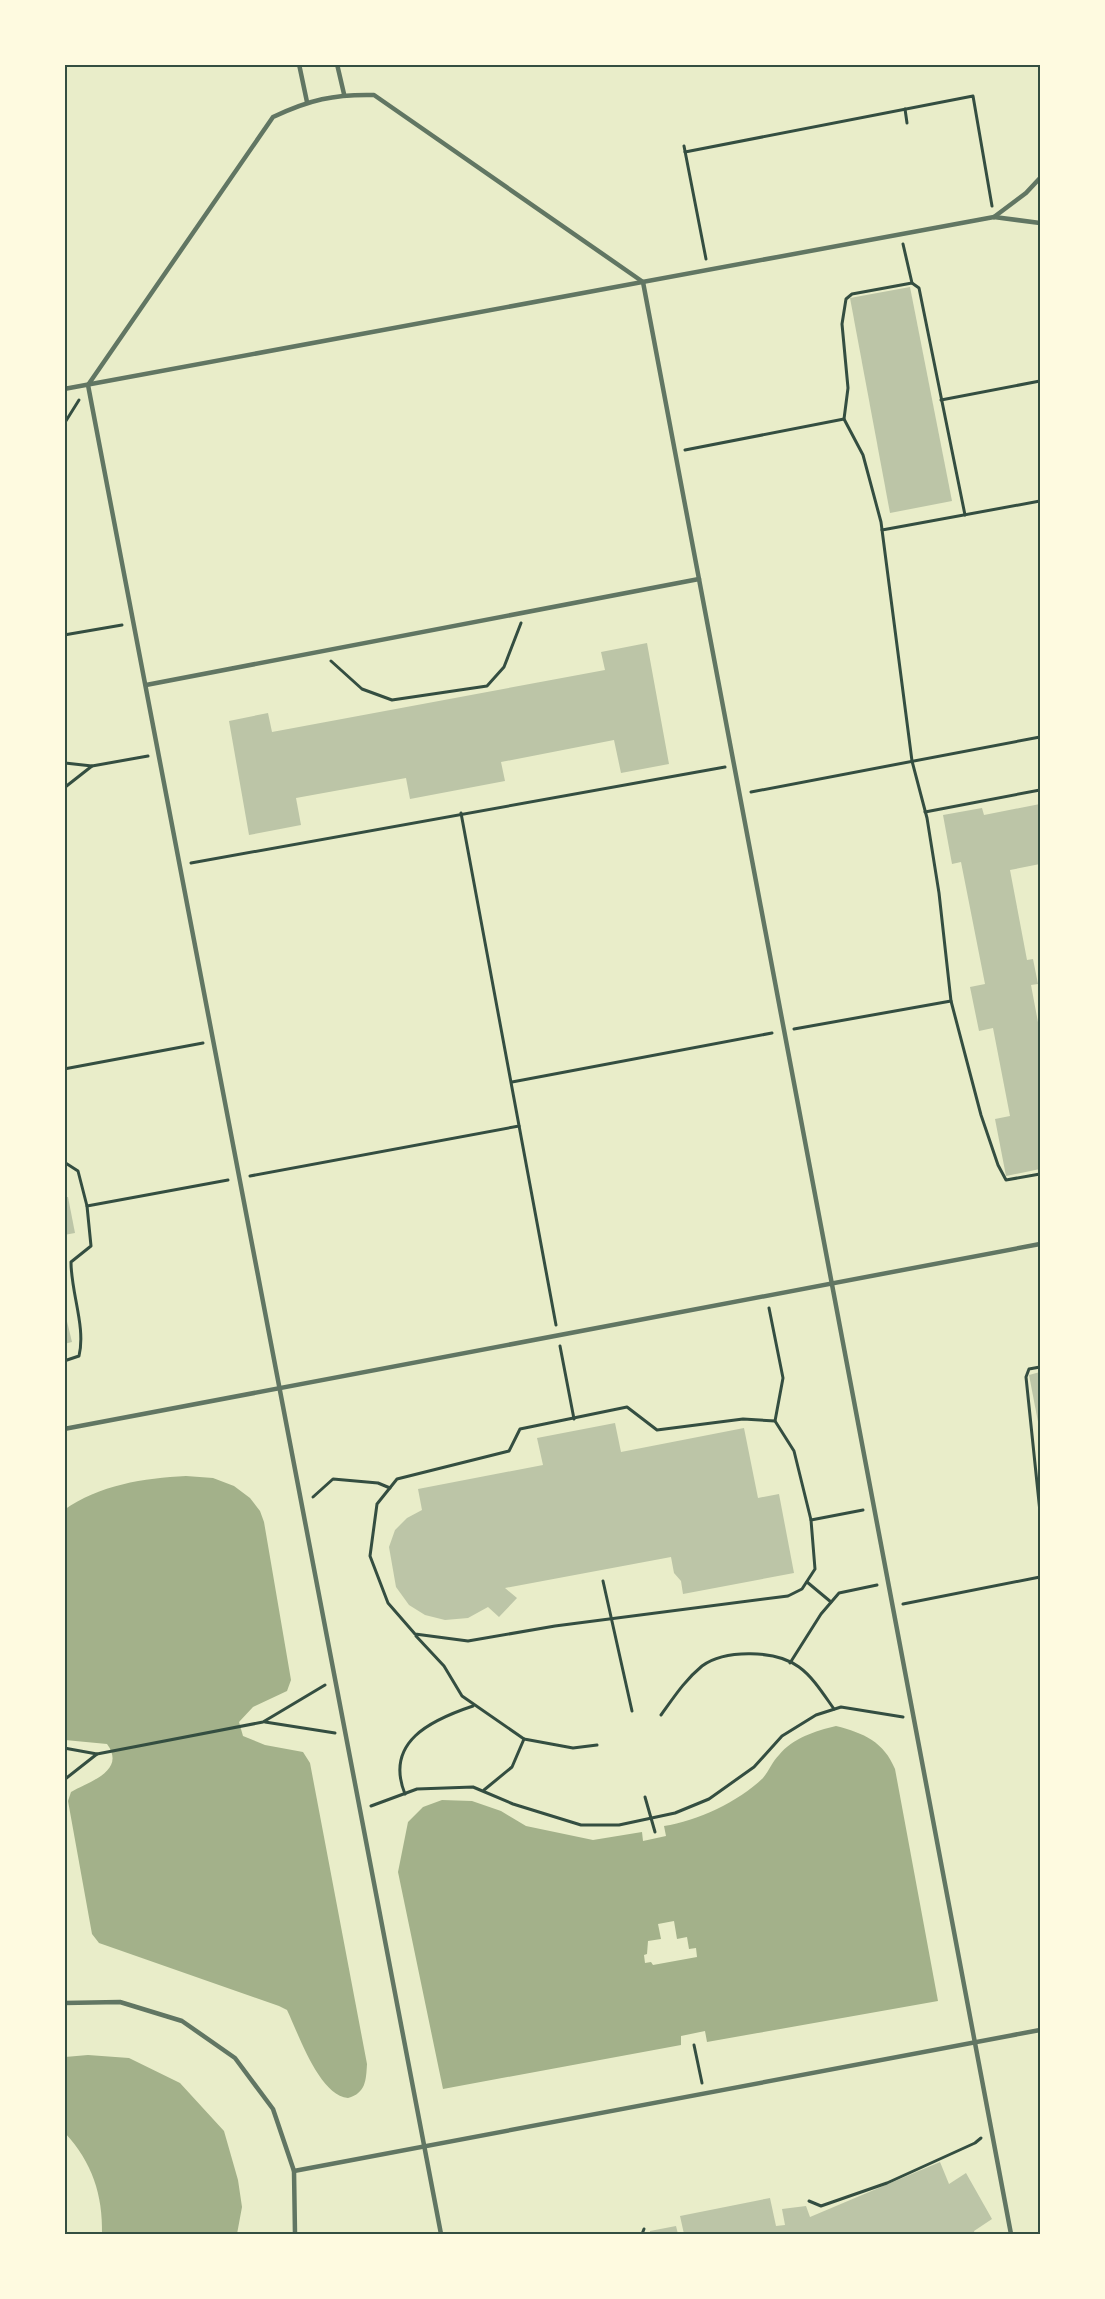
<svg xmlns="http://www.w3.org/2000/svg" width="1105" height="2299" viewBox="0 0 1105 2299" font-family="'IBM Plex Serif',serif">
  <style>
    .water { fill: #a3b18a; fill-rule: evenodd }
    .building { fill: #bcc5a7 }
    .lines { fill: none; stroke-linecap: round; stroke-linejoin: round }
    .path { stroke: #344e41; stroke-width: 3 }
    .service { stroke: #617663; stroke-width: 4.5 }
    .neatline { fill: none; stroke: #344e41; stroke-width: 2 }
  </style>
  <rect width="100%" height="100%" fill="#e9edc9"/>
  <g class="water">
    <path d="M186 1476 213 1478 234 1486 250 1498 260 1511 264 1522 291 1680 287 1691 253 1707 239 1722 243 1736 265 1745 303 1752 310 1763 367 2064C366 2080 366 2093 348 2098 319 2095 299 2035 287 2010L279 2006 99 1943 92 1934 68 1801 71 1792C88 1782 127 1771 107 1744L65 1740 64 1510C99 1485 144 1478 186 1476Z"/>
    <path d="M836 1726C864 1733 884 1742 895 1769L938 2001 707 2042 705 2031 681 2036V2045L443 2089 398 1872 408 1822 423 1807 442 1800 472 1801 501 1811 526 1826 593 1840 642 1832 643 1841 666 1836 664 1826C697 1821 738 1802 763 1778 769 1771 772 1762 779 1755 793 1738 815 1731 836 1726ZM674 1921 677 1939 687 1937 689 1949 696 1948 697 1957 653 1965 651 1962 645 1963 644 1955 647 1954 648 1941 661 1939 658 1924Z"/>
    <path d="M88 2055 129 2058 180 2083 224 2131 238 2180 242 2207 237 2234H102C103 2195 92 2162 65 2133V2057Z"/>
  </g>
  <g class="building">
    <polygon points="910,287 952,501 890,513 850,298"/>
    <polygon points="647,643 669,764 621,773 614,740 501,762 505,781 410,799 406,778 296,798 301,825 249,835 229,721 268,713 272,732 605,670 601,652"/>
    <polygon points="1040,804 1040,864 1010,870 1027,960 1033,959 1038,984 1031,985 1040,1033 1040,1169 1006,1176 995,1119 1010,1116 993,1028 979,1031 970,987 985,984 961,862 952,864 943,815 982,808 984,815"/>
    <polygon points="64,1197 68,1197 75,1233 64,1235"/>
    <polygon points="64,1309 72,1342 64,1344"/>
    <polygon points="1040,1372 1040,1427 1039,1427 1029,1375"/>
    <polygon points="615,1423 621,1452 744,1428 758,1498 779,1494 794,1573 683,1594 681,1581 674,1573 671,1557 505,1588 517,1598 499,1617 488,1607 468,1618 445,1620 425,1615 409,1605 396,1587 389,1547 395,1530 407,1518 422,1510 418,1489 543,1465 537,1438"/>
    <polygon points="940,2162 949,2184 966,2173 992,2219 974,2231 975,2234 684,2234 680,2216 770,2198 776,2226 785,2225 782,2209 806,2206 810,2217"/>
    <polygon points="676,2226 678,2234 650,2234 650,2231"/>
  </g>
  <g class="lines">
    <g class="path">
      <polyline points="905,109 907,123"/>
      <polyline points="684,146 706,259"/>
      <polyline points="685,152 973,96 992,206"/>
      <polyline points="903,244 912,283 919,288 965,515"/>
      <polyline points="912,283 852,294 846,299 842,324 848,388 844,419 863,455 881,522 912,761 927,818 939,893 951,1001 981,1115 998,1165 1006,1180 1040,1174"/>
      <polyline points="941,400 1040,381"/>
      <polyline points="64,424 79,400"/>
      <polyline points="685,450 844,419"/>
      <polyline points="882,530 1040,501"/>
      <polyline points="64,635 122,625"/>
      <polyline points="331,661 362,689 392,700 487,686 504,667 521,623"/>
      <polyline points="64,760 65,763 92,766"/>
      <polyline points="64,788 92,766 148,756"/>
      <polyline points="751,792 1040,737"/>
      <polyline points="925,812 1040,790"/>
      <polyline points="461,813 556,1325"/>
      <polyline points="191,863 725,767"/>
      <polyline points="794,1029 951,1001"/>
      <polyline points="64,1069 203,1043"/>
      <polyline points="512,1082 772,1033"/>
      <path d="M64 1162 78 1171 87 1206 91 1246 71 1262C71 1293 86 1327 79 1356L64 1361"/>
      <polyline points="250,1176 519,1126"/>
      <polyline points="87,1206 228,1180"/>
      <polyline points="769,1308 783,1378 775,1421"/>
      <polyline points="560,1346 574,1419"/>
      <polyline points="1040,1367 1029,1369 1026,1377 1040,1512"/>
      <polygon points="627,1407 657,1430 743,1419 775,1421 794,1451 811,1520 815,1569 802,1589 788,1596 555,1626 468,1641 415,1634 388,1603 370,1556 377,1504 397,1479 509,1451 520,1429"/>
      <polyline points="313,1497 333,1479 378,1483 390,1488"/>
      <polyline points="811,1520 863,1510"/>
      <polyline points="603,1581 632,1711"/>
      <polyline points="807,1582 831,1602"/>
      <polyline points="903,1604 1040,1577"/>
      <polyline points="416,1636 444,1666 462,1696 524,1739 573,1748 597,1745"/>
      <polyline points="790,1663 821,1614 839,1593 877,1585"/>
      <path d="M661 1715C674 1697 685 1680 702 1666 725 1649 776 1650 799 1667 813 1677 824 1695 834 1709"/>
      <polyline points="265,1722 335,1733"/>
      <polyline points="64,1748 97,1754 263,1722 325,1685"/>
      <polyline points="64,1780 97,1754"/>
      <polyline points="484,1790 512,1767 524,1739"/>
      <path d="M405 1794C384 1742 431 1720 473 1706"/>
      <polyline points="645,1797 655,1832"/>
      <polyline points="371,1806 417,1789 473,1787 513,1804 581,1825 619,1825 675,1813 709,1799 754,1767 782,1736 816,1715 841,1707 903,1717"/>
      <polyline points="694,2045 702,2083"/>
      <polyline points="809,2201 821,2206 887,2183 975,2143 981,2138"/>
      <polyline points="642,2234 644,2229"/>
    </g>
    <g class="service">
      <polyline points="299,64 307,102"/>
      <polyline points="337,64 344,94"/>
      <polyline points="994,217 1026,193 1040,178"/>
      <polyline points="64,389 994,217 1040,223"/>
      <polyline points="146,685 699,579"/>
      <polyline points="64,1429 1040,1244"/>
      <polyline points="64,2003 120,2002 182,2021 235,2058 273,2109 294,2171 295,2234"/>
      <polyline points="294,2171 1040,2030"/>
      <path d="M441 2234 88 385 273 117C309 100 334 94 374 95L643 282 1011 2234"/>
    </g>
  </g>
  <rect width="1105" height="2299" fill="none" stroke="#fefae0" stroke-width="132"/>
  <rect x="66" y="66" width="973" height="2167" class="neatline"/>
</svg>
